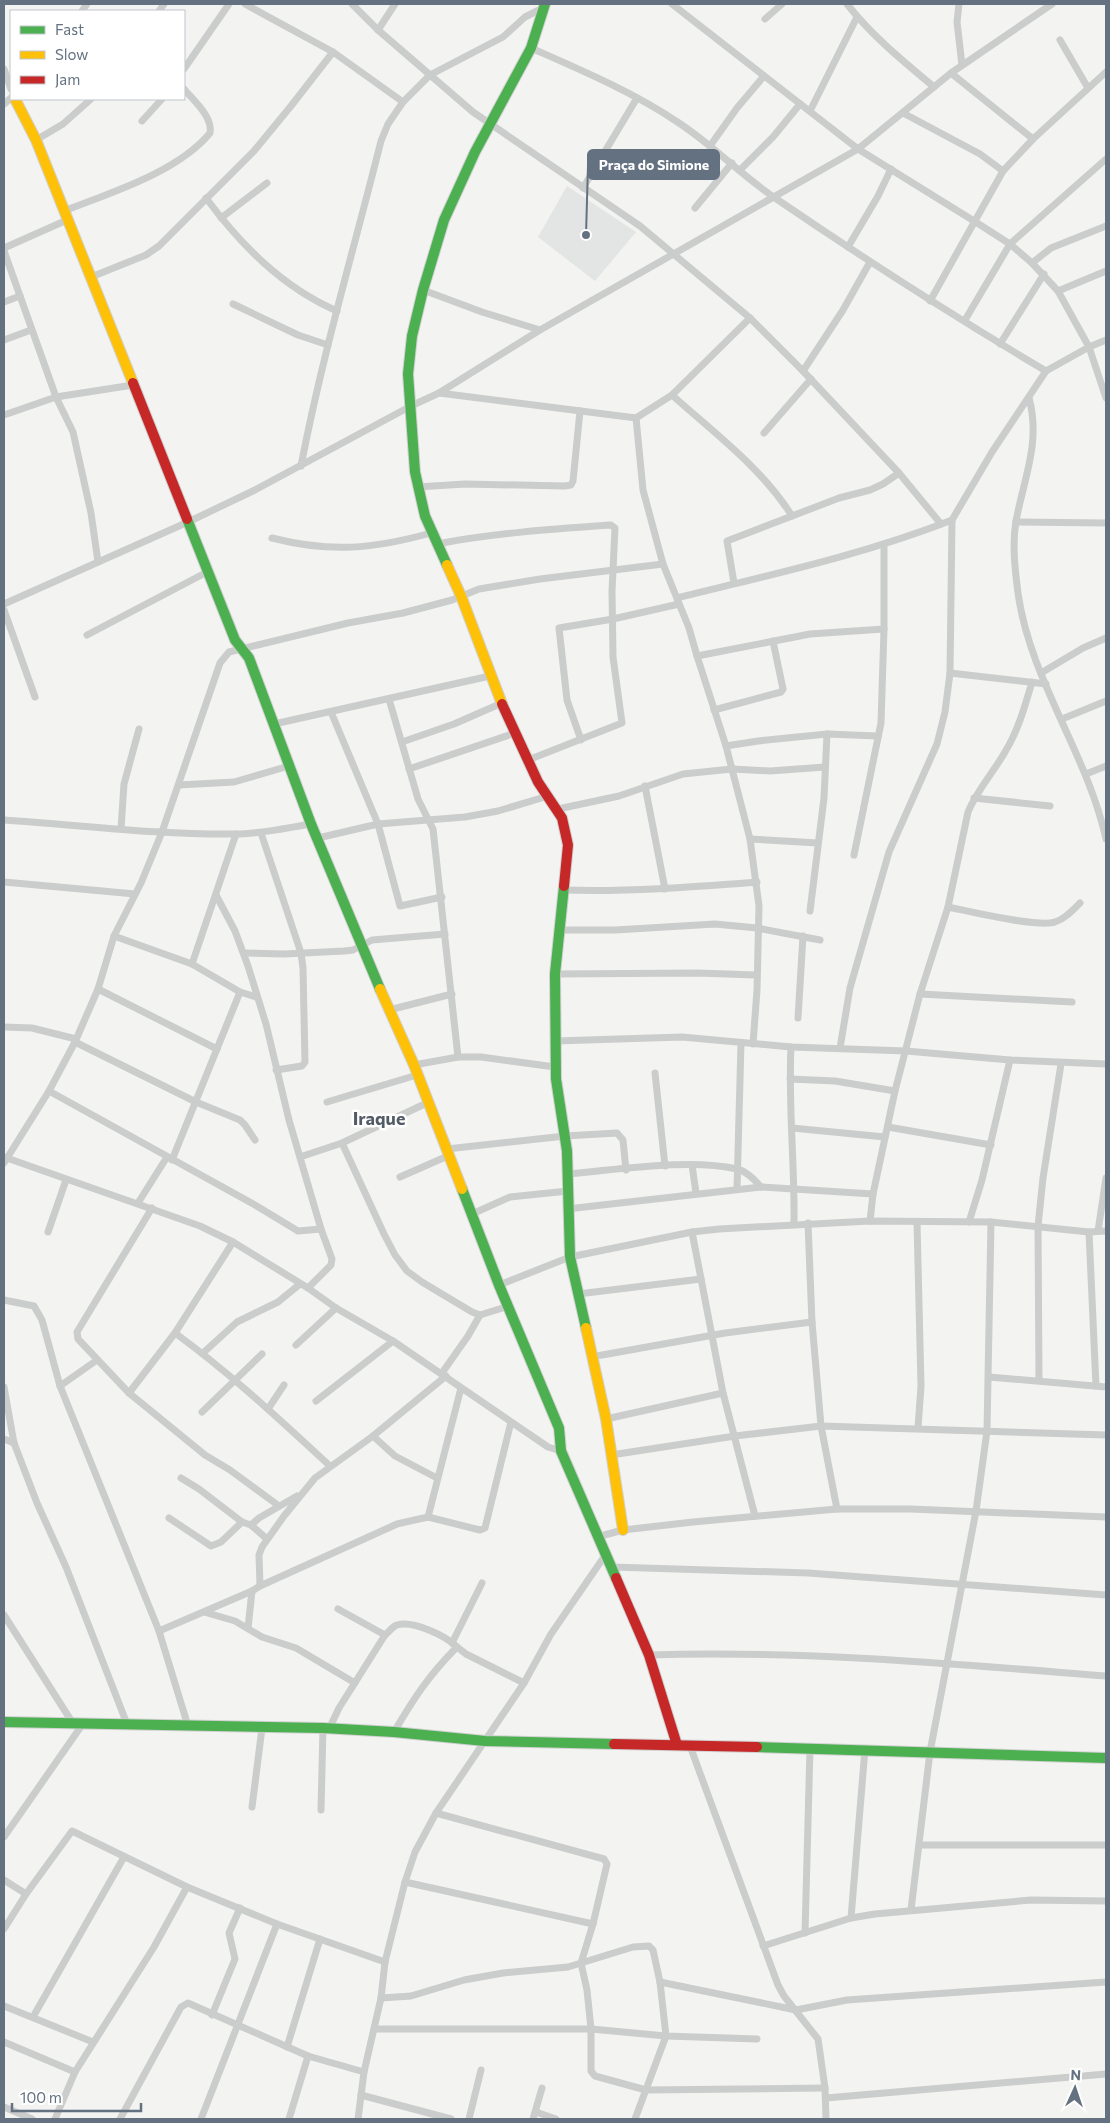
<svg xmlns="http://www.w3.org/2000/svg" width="1110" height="2123" viewBox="0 0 1110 2123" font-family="Commissioner,sans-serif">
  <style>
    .built { fill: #e3e5e4 }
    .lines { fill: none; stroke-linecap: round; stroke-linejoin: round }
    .fast-casing { stroke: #d1d1d2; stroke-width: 12 }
    .slow-casing { stroke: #d1d1d2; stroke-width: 12 }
    .jam-casing { stroke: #d1d1d2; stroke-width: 12 }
    .street { stroke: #cbcccc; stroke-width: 7 }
    .fast { stroke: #4caf50; stroke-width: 10 }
    .slow { stroke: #ffc107; stroke-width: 10 }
    .jam { stroke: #c62828; stroke-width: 10 }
    .labels { text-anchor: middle; stroke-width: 5; stroke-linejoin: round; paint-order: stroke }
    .district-label { font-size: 18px; font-weight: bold; fill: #525b66; stroke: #fff }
    .leader { fill: none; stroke: #647181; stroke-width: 2 }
    .callout-dot { fill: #647181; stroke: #fff; stroke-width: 2 }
    .callout { fill: #647181; stroke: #647181; stroke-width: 2 }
    .callout-label { font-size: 14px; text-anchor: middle; font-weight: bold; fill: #fff }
  </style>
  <rect width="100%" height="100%" fill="#f3f3f1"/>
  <polygon class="built" points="567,186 636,232 595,281 538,237"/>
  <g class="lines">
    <g class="fast-casing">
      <g id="fast">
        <polyline points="187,519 235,640 249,658 311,824 380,989"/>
        <polyline points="447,565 425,516 415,472 408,374 412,336 423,290 444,220 475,152 531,48 545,4"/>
        <polyline points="564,886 555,974 556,1079 567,1151 570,1257 586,1328"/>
        <polyline points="462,1189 499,1285 559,1428 561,1451 616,1578"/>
        <polyline points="4,1722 323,1728 394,1732 485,1741 614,1744"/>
        <polyline points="757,1747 1106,1758"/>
      </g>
    </g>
    <g class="slow-casing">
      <g id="slow">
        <polyline points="15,99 36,140 133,383"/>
        <polyline points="447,565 461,596 502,704"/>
        <polyline points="380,989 414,1065 462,1189"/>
        <polyline points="586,1328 606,1419 623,1530"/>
      </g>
    </g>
    <g class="jam-casing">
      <g id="jam">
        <polyline points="133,383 187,519"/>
        <polyline points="502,704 538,782 562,818 568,845 564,886"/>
        <polyline points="616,1578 649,1655 677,1745"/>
        <polyline points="614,1744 757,1747"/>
      </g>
    </g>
    <g class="street">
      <polyline points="245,4 333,52 403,102"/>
      <polyline points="352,4 378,30 473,112 640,226 750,318 803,371 899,473 941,524"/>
      <polyline points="672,4 858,149 974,221 1010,244 1032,263 1058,291 1089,347 1106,398"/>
      <path d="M847 4C872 36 903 61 934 87"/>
      <polyline points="959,4 957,22 962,65"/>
      <polyline points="82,11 87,4"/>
      <polyline points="159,11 164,4"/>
      <polyline points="765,19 782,4"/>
      <polyline points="378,30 395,4"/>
      <polyline points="1060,40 1088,88"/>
      <path d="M531 48C581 70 633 92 679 123 714 146 743 177 778 200 866 260 955 317 1046 371"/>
      <polyline points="4,69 11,89"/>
      <polyline points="184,69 229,4"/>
      <polyline points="951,73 1033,139"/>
      <polyline points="4,104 11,98"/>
      <polyline points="810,111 857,17"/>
      <polyline points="903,113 980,154 1003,171"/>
      <polyline points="142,121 162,99"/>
      <polyline points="36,140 63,124 91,99"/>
      <polyline points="710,146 737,108 764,76"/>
      <polyline points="740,170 773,137 800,104"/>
      <polyline points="583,188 637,98"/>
      <path d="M206 198C241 245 282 287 337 311"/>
      <polyline points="695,208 732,163"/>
      <path d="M64 211C110 193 178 172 210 133 213 117 194 101 184 89"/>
      <polyline points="221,218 267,183"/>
      <polyline points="848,247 878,196 891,169"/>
      <polyline points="4,248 67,220"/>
      <polyline points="4,251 56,397 73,432 91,513 98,562"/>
      <polyline points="1032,263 1051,248 1106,226"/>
      <polyline points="91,277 146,255 159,246 254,151 291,106 333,52"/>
      <polyline points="423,290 482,312 540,330"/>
      <polyline points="1058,291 1106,271"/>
      <polyline points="930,301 1003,171 1033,139 1106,72"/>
      <polyline points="4,302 20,296"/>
      <polyline points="233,304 298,335 328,345"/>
      <polyline points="965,320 1010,244 1106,159"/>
      <polyline points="4,340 31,330"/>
      <polyline points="1000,344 1044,274"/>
      <polyline points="803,371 843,310 870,262"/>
      <polyline points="439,393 636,418 672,395 750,318"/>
      <path d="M672 395C713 432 762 468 792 516"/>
      <path d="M1029 398C1041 442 1024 478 1016 521 1012 544 1015 570 1018 593 1030 680 1087 753 1106 839"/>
      <polyline points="4,415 56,397 133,385"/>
      <polyline points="636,418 643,490 663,564 689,628 697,656 726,746 750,839 759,906 757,990 753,1044"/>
      <polyline points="764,433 811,379"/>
      <path d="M301 466C322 356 354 249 381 141L388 124 403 102 430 75 503 37 525 17 543 8"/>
      <polyline points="417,487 465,484 564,486 571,485 573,481 580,411"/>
      <polyline points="1016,522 1106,523"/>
      <path d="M272 538C331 553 373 549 431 533"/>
      <path d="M437 544C494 533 554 529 611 525L615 528 612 591 613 657 622 723 528 760"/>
      <polyline points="734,583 727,541 839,498 870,490 883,484 899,473"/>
      <path d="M677 598C769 575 863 555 952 520"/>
      <polyline points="4,604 188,522 255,490 411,406 439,393 540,330 858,149 951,73 1052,4"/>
      <polyline points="4,610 35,697"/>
      <polyline points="87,635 209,571"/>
      <polyline points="697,656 810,634 884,629"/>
      <polyline points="950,673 1046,684"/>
      <polyline points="1041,673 1083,648 1106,638"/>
      <polyline points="389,699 418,799 433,829 458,1057"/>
      <polyline points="714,710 781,692 783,689 773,641"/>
      <polyline points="331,712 378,824 400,906 442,897"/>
      <polyline points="1062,719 1106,701"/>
      <polyline points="274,724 490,676"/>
      <polyline points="581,740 567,700 559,628 613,619 679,604"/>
      <polyline points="402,742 454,724 502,703"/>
      <polyline points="726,746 758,741 827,734 878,736"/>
      <polyline points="409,769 515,733"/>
      <polyline points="1086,774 1106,766"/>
      <polyline points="179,785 234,782 289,766"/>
      <polyline points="645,786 665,889"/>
      <polyline points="974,798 1050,806"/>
      <polyline points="558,809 619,796 683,774 732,769 770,771 825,767"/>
      <path d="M4 820C81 825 158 835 235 834 261 834 286 828 311 824"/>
      <polyline points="121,829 124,784 139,729"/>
      <polyline points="261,833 301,953 303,968 305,1062 302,1066 276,1070"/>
      <polyline points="318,838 378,824 465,817 498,811 548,796"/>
      <polyline points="750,839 818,843"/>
      <polyline points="854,855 881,723 884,629 884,545"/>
      <polyline points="4,882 135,894"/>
      <path d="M563 890C628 892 692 887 757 882"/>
      <polyline points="216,895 235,931 248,966 266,1024 289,1120 321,1229 332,1259 331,1265 308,1288"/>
      <path d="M948 907C968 911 1039 928 1055 922 1065 919 1073 910 1080 903"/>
      <polyline points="810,911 824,798 827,734"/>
      <polyline points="559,930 615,930 715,924 757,928 820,940"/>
      <polyline points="114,936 192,964 240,992 256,997"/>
      <polyline points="244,953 284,954 344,951 353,950 372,940 445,934"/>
      <polyline points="192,964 236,834"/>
      <polyline points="555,974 697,973 756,975"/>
      <polyline points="98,989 217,1049"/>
      <polyline points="920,994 1072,1002"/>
      <polyline points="389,1010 452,994"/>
      <polyline points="798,1018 803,936"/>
      <polyline points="4,1027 32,1028 76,1039"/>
      <polyline points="555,1041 682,1037 791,1047 906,1051 1010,1060 1106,1064"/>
      <polyline points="75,1042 196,1102 240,1120 245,1125 255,1140"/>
      <path d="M791 1047C788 1106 795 1165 794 1224"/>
      <polyline points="840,1048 850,988 889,852 937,744 945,712 950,673 952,520 992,452 1046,371 1089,347 1106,340"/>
      <polyline points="414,1065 458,1057 481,1057 555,1067"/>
      <polyline points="655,1073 665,1166"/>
      <polyline points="790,1079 835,1081 895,1091"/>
      <polyline points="49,1091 255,1205 298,1231 321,1229"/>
      <polyline points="327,1102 417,1075"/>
      <polyline points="888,1127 991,1145"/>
      <polyline points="792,1128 885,1137"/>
      <polyline points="342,1143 384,1234 395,1255 407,1271 422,1282 472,1312 480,1315 509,1306"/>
      <polyline points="447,1149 565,1136 617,1133 623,1140 626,1170"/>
      <polyline points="4,1157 200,1226 233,1242 308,1288 336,1308 393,1341 548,1447 561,1451"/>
      <polyline points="300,1157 342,1143 429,1102"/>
      <polyline points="172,1160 240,992"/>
      <polyline points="4,1163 49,1091 75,1042 98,989 114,936 141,883 162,832 220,663 229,652 348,623 403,613 452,600 479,589 540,579 663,564"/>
      <polyline points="692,1165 696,1193"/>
      <path d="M567 1174C617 1170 689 1158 737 1169 746 1171 755 1180 761 1187"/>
      <polyline points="400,1177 450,1155"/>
      <polyline points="737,1189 741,1043"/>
      <polyline points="138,1203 167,1157"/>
      <polyline points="152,1208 77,1332 78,1339 129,1393 205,1455 230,1470 279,1506"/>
      <polyline points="567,1209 761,1187 873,1194"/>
      <polyline points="472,1214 510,1197 568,1191"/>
      <path d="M870 1221 873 1194 895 1091 920 994 948 907 968 812C977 790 993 773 1005 752 1018 731 1025 706 1032 682"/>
      <polyline points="917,1222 921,1386 918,1428"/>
      <polyline points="969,1222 982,1180 1010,1060"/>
      <polyline points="808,1223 812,1322 821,1426 837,1509"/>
      <polyline points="1098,1231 1106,1178"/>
      <polyline points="48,1232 66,1180"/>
      <polyline points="692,1232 723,1393 755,1516"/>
      <polyline points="1089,1232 1096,1386"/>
      <polyline points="499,1285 570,1257 692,1232 719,1229 870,1221 991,1222 1089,1232 1106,1231"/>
      <polyline points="578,1294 701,1279"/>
      <polyline points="4,1300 34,1306 42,1320 60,1386 159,1631 188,1726"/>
      <path d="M175 1333C230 1373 280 1420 330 1466"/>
      <polyline points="296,1345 336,1308"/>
      <polyline points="203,1353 237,1322 278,1302 300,1284"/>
      <polyline points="591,1357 725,1333 812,1322"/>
      <polyline points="442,1373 468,1336 480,1315"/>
      <polyline points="989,1377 1106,1387"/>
      <polyline points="1039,1380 1038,1226 1043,1178 1061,1064"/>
      <polyline points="60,1386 97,1360"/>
      <polyline points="4,1387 14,1443 37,1503 66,1567 127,1724"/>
      <polyline points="129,1393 175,1333 233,1242"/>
      <polyline points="316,1401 393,1341"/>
      <polyline points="268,1409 284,1385"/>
      <polyline points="202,1412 262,1354"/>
      <polyline points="606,1419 723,1393"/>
      <polyline points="373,1436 395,1456 437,1478"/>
      <polyline points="4,1439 14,1443"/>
      <polyline points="611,1455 735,1436 821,1426 1106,1435"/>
      <polyline points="181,1478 199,1489 242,1522 251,1525 267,1539"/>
      <polyline points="428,1517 480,1530 485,1528 511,1422"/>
      <polyline points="169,1518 211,1546 221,1542 242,1522"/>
      <polyline points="251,1525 259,1518 297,1496"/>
      <polyline points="597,1537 623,1530 693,1522 837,1509 911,1509 1106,1517"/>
      <polyline points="612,1567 808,1573 1106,1595"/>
      <polyline points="260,1586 259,1555 262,1547 284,1516 315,1478 373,1436 446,1376"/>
      <polyline points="338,1609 385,1635"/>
      <polyline points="204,1612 235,1621 262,1637 296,1648 355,1683"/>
      <polyline points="4,1615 72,1722"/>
      <polyline points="248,1628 252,1591"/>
      <polyline points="159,1631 252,1591 260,1586 397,1524 428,1517 461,1388"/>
      <polyline points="452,1643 482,1583"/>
      <path d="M649 1655C801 1650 954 1664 1106 1676"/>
      <path d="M329 1729 339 1708 385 1635C389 1632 393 1626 397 1625 413 1620 446 1636 457 1647"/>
      <path d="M394 1732C414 1698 429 1675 457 1647L466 1654 524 1683"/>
      <polyline points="690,1746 778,1985 784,1996 818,2039 825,2088 826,2119"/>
      <polyline points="252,1807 262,1728"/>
      <polyline points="321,1810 323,1728"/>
      <polyline points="436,1813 604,1859 607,1864 593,1924 581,1963 587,1990 591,2029 591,2071 595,2076 646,2090 825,2088"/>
      <polyline points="4,1837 82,1725"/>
      <polyline points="920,1845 1106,1845"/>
      <polyline points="4,1880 26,1894"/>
      <polyline points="405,1882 593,1924"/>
      <polyline points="911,1910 930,1752 976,1511 987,1431 991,1222"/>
      <polyline points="851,1918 865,1749"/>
      <polyline points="4,1929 26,1894 72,1831 187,1887 277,1924 385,1962"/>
      <polyline points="805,1933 810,1748"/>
      <polyline points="763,1946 851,1918 875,1914 1031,1900 1106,1901"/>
      <polyline points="660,1982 796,2010 847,2000 1106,1982"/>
      <polyline points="381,1998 411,1996 464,1980 503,1973 568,1967 633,1947 649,1946 653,1950 660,1982 666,2036 635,2119"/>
      <polyline points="4,2006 93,2042"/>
      <polyline points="212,2015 235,1959 229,1933 240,1908"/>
      <polyline points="33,2017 124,1857"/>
      <polyline points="374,2029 591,2029 666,2036 757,2039"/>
      <polyline points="4,2042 75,2072"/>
      <polyline points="287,2047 320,1939"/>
      <polyline points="361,2095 451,2119"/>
      <polyline points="826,2098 1106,2074"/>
      <polyline points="4,2107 32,2119"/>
      <polyline points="536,2112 556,2119"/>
      <polyline points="55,2119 75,2072 154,1947 187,1887"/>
      <polyline points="120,2119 181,2007 188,2003 308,2056 364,2072"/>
      <polyline points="201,2119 277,1924"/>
      <polyline points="289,2119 308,2056"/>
      <polyline points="358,2119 364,2072 381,1998 385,1962 405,1882 415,1852 436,1813 524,1683 551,1634 606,1554"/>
      <polyline points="469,2119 481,2070"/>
      <polyline points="533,2119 542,2088"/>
    </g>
    <use href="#fast" class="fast"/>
    <use href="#slow" class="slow"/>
    <use href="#jam" class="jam"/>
  </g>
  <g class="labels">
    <g class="district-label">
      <text x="379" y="1125">Iraque</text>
    </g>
  </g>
  <path class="leader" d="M586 235L588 165"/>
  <circle class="callout-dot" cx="586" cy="235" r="5"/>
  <rect class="callout" x="588" y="150" width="131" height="29" rx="5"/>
  <g class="callout-label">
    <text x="654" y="170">Praça do Simione</text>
  </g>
  <rect width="1110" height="2123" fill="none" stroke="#647181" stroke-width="10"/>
  <rect x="10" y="10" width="175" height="90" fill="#ffffff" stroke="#c1c6cd"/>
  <rect x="20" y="26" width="25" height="8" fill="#4caf50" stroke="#c1c6cd"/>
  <text x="55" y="35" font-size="15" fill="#647181">Fast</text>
  <rect x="20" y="51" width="25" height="8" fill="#ffc107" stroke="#c1c6cd"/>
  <text x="55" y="60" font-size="15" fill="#647181">Slow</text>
  <rect x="20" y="76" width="25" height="8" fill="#c62828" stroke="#c1c6cd"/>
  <text x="55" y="85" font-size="15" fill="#647181">Jam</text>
  <g transform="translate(1075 2088) rotate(3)" stroke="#ffffff" stroke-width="4" paint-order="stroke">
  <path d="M0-4L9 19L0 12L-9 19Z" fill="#647181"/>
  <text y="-8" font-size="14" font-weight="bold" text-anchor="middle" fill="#647181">N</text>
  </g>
  <path d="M12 2103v8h129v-8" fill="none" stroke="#647181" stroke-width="2.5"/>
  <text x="20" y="2103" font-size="15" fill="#647181" stroke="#ffffff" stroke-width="4" paint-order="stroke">100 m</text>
</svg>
